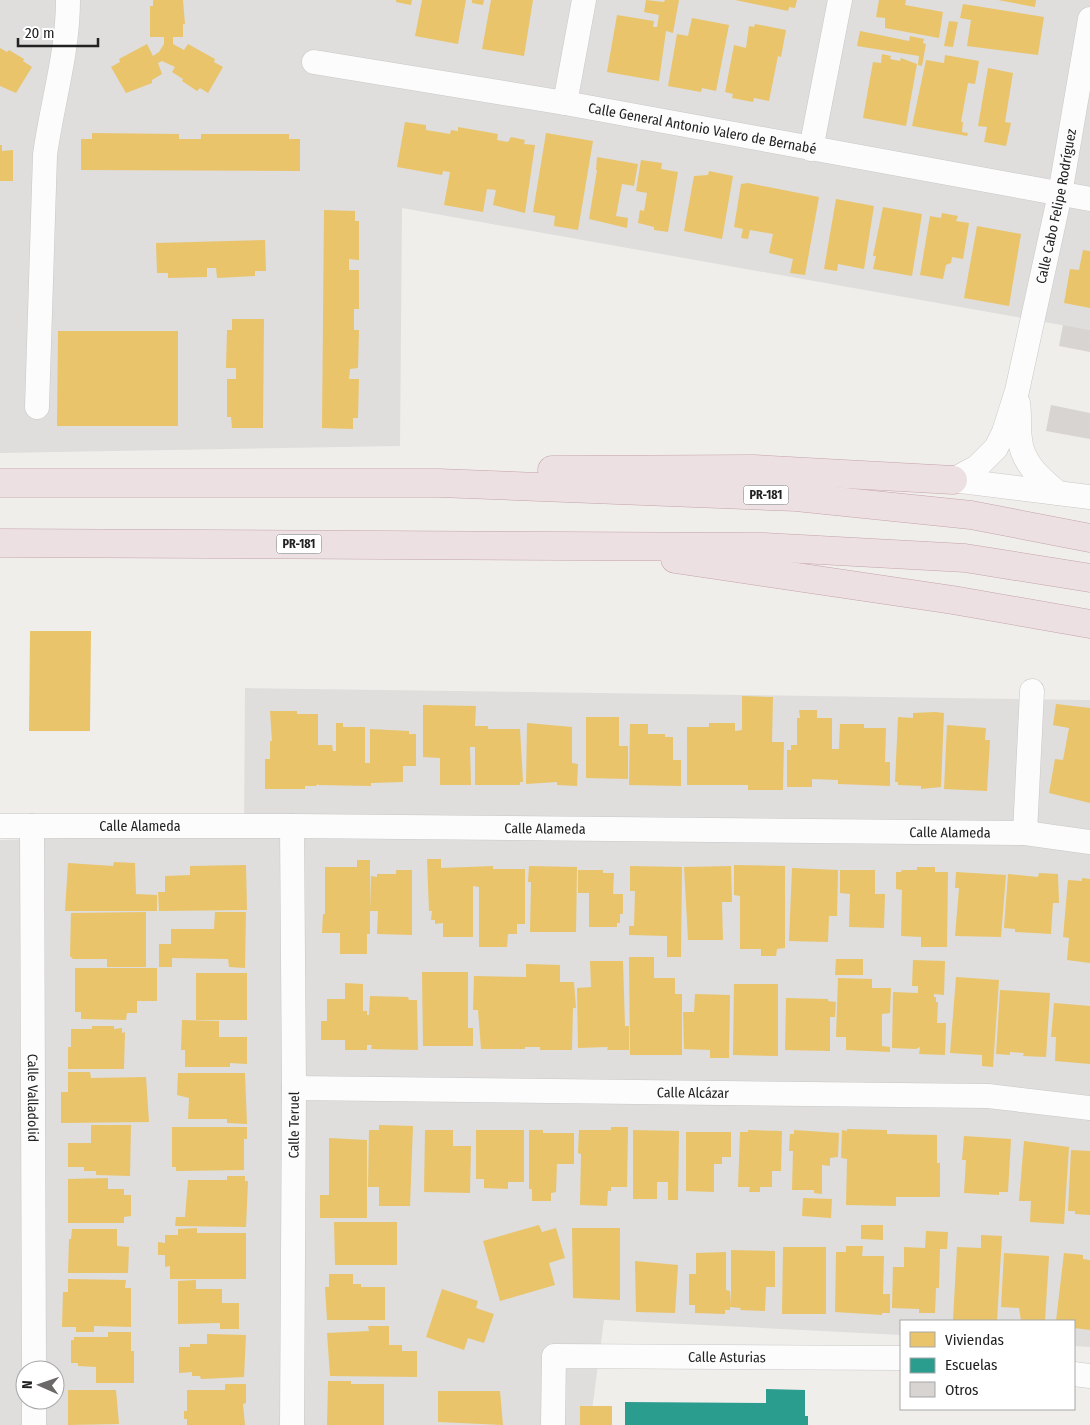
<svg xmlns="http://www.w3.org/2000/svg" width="1090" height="1425" viewBox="0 0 1090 1425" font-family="'Fira Sans Condensed',sans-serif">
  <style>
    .residential { fill: #dfdedc; fill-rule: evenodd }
    .homes { fill: #e9c46a }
    .schools { fill: #2a9d8f }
    .building { fill: #d7d4d2 }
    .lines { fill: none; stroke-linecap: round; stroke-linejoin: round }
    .street-casing { stroke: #c9c8c7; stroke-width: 25 }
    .highway-casing { stroke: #c5a2ac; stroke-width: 29 }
    .street { stroke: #fdfcfc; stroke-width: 24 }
    .highway { stroke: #ece0e2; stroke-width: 28 }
    .labels { text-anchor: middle; stroke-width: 5; stroke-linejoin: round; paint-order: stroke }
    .shield { fill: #fff; stroke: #646464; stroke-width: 1 }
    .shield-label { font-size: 12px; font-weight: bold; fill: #222 }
    .street-label { font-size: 14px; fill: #222; stroke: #fff }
  </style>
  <rect width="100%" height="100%" fill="#f0eeeb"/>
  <g class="residential">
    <polygon points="0,0 1090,0 1090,330 402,208 400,446 0,453"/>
    <path d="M245 688 1090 700V1347L1074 1346V1321H901V1335L604 1320 590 1425H0V840L244 833ZM25 1370H55V1400H25Z"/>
  </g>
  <g class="homes">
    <polygon points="153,0 183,0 185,24 183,24 183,37 173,37 173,44 184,50 188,44 215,59 214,62 223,67 208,93 200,88 197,91 182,81 183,79 172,72 175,67 162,61 158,63 162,74 152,80 152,83 126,93 111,67 120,62 119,59 147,44 153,56 159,52 164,44 164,37 150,37 150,6 153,6"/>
    <polygon points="396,0 412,0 411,5 396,2"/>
    <polygon points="422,0 466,0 458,44 415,36"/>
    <polygon points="472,0 484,0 483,5 472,3"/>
    <polygon points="491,0 533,0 524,56 482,49"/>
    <polygon points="646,0 664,2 665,0 679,0 673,33 666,31 659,81 607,72 617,15 654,21 653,27 657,27 659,15 644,12"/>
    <polygon points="735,0 797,0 795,8 789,7 788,11"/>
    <polygon points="879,0 906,0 905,5 943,12 939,38 885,28 885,18 876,17"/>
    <polygon points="998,0 1036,0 1035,7"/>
    <polygon points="963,4 1044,17 1038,55 967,46 971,20 960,18"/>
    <polygon points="692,18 729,25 716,91 702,88 701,92 668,86 677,34 688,36"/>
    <polygon points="949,21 958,22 953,47 944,46"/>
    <polygon points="755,24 786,30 781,57 778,56 769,101 754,98 753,102 732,98 733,94 725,92 734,45 746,48 749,26 754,27"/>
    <polygon points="860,31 909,41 910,36 924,39 923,43 926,44 922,66 918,65 919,56 857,46"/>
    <polygon points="0,48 7,52 9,50 24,59 23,61 32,67 16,93 0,86"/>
    <polygon points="882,54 891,56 890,59 900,61 901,58 917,64 906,126 863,118 873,62 881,63"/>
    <polygon points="945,55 979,61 975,84 968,83 961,122 963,122 962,132 968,133 967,136 912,126 926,60 944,63"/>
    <polygon points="988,68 1013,73 1005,122 1011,123 1006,146 984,142 987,127 978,126"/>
    <polygon points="405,122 426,125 426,130 450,134 451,130 458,131 458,127 498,134 497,140 508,142 511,137 525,140 524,144 535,145 525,213 493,205 496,190 487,189 483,212 444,205 450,172 443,171 442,175 397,167"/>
    <polygon points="92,133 179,134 179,139 201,139 201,134 289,134 289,139 300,139 300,171 81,170 81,139 92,139"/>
    <polygon points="546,133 593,141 578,230 554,226 555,216 533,212"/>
    <polygon points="0,145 2,145 2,151 13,150 13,181 0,181"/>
    <polygon points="597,157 638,164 634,186 622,184 616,216 628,218 627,228 589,219 597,170 596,170"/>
    <polygon points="641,160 662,163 661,169 678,172 668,232 654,230 654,227 638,223 640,210 644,211 647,193 636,191"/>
    <polygon points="709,171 733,176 722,239 684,231 694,176 708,175"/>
    <polygon points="748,183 819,197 805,275 790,273 793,259 769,253 773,234 750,230 748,239 741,238 743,229 734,227 741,184"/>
    <polygon points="836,199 874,206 864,269 838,264 837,271 824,269"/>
    <polygon points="883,207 922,214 912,276 873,269 876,256 873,256"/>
    <polygon points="324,210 355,211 355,221 359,221 359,260 349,259 349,270 359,270 359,309 354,309 354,330 359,330 358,368 350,369 349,379 359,379 358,418 353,418 353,429 322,428"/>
    <polygon points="942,213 958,216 956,221 969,223 963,259 952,257 951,263 946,265 943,279 920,275 930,216 941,218"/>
    <polygon points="977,226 1021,234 1009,306 964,298"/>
    <polygon points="265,240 266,271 255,271 255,276 217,278 216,268 207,268 207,277 168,278 168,273 157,273 156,243"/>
    <polygon points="1083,250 1090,251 1090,308 1064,303 1070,269 1079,270"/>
    <polygon points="232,319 264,319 263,428 232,428 231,417 227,417 227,379 236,379 236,368 226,368 227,330 232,330"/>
    <polygon points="58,331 178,331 178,426 57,426"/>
    <polygon points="30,631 91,631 90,731 29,731"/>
    <polygon points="742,696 773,697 772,742 784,742 783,790 748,790 748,785 687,785 687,727 709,727 709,723 735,723 735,731 742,730"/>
    <polygon points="1056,704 1090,708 1090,803 1049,793 1055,759 1063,760 1069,728 1053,725"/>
    <polygon points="423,705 476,706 475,726 488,726 488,729 520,729 523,782 520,782 520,785 475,785 475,747 470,747 471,785 440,785 440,758 423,757"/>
    <polygon points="799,710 817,710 817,718 832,718 832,749 839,749 840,724 864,724 864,728 886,728 885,762 890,762 890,786 838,784 838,780 812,779 812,787 787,787 787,750 791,750 791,745 797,745 797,718 800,718"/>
    <polygon points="270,711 297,711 297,714 318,714 318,745 332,745 333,751 336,751 336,723 343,723 343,727 365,727 365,763 370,763 370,729 409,731 409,734 416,734 416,766 403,766 403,782 371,783 371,786 318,785 318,783 316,786 305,786 305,789 265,789 265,759 270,759 270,741 272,741"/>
    <polygon points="935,712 944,713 941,787 921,789 921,786 898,785 898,782 895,782 898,717 913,718 913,713"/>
    <polygon points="586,717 619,717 619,746 628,746 628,779 586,778"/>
    <polygon points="527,723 572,727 572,763 578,764 577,786 557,785 557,782 526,784"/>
    <polygon points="630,724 648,724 648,734 665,734 665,737 673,737 673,760 681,760 681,786 629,785"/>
    <polygon points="947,725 986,728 985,740 990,740 987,791 944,789"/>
    <polygon points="427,859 441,859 441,868 493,866 493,869 525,869 525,924 517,924 517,934 508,934 507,947 479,947 479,887 473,886 473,937 443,937 443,923 435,924 435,920 431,920 432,911 429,911"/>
    <polygon points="357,860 370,860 370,934 367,934 367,954 340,954 340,933 322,933 323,914 325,914 325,867 357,867"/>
    <polygon points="114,862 135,863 136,894 157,895 157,911 65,911 68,863 113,866"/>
    <polygon points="246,865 247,910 159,911 158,892 165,892 165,876 190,875 190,866"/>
    <polygon points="734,865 785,866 785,948 777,949 776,956 761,956 761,949 740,949 740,896 734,895"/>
    <polygon points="529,866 577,867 576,932 530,932 531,882 528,882"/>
    <polygon points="630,866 682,867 681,957 667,957 667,936 629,935 629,926 634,926 635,891 630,891"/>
    <polygon points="731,866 732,902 722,902 723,940 688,940 684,867"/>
    <polygon points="917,867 935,867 935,872 948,872 947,947 921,947 921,937 901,936 902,890 896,889 896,872 901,872 902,870 917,870"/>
    <polygon points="792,868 838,870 837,916 829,916 828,942 789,941"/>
    <polygon points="396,870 412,870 412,935 377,934 378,911 370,911 371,876 377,877 377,874 396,874"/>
    <polygon points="578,870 603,870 603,873 614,873 613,894 623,894 623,914 620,914 620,923 617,923 617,927 589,927 589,893 578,893"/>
    <polygon points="840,870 875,870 875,894 885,894 884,928 849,927 850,894 840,893"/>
    <polygon points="956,872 1006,875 1001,937 955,936 959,888 955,888"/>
    <polygon points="1039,873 1058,874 1059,903 1053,903 1051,934 1015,932 1015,929 1004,928 1008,874 1038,877"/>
    <polygon points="1082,878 1090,879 1090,963 1067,960 1069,938 1063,937 1068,880 1082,881"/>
    <polygon points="146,912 146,967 107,967 107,959 73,959 70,956 71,913"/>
    <polygon points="215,912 246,912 245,968 229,967 228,959 172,958 172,967 159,967 159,944 171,944 171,929 214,929"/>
    <polygon points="629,957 654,957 654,978 675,978 675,994 682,994 682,1055 630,1055"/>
    <polygon points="836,959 863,959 863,975 835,975"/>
    <polygon points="913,960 945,961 944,995 934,994 934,997 936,997 936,1002 938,1002 937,1023 946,1023 945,1055 919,1054 920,1047 916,1049 892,1048 893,992 918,993 918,986 912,986"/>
    <polygon points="590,961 623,961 625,1026 629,1026 629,1050 607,1050 608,1047 578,1048 577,988 591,987"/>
    <polygon points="526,964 560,965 560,982 574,982 576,1008 573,1008 572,1050 540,1050 540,1047 525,1047 525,1049 481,1049 478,1010 473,1010 474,976 526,977"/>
    <polygon points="75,968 157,968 157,1001 137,1001 137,1013 127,1013 126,1020 81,1019 81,1012 75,1012"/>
    <polygon points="422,972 468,972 468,1028 473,1028 473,1046 423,1046"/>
    <rect x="196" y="973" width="51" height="47"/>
    <polygon points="956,977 999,980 993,1067 982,1066 982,1055 950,1053"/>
    <polygon points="838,978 872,979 872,988 891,988 890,1013 882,1014 882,1046 890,1047 890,1052 846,1050 846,1037 836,1037"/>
    <polygon points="345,983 363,984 363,1011 367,1011 367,1015 369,1015 370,996 408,997 409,1000 417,1000 418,1050 371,1049 372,1045 367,1045 367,1050 345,1050 345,1040 321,1040 321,1021 327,1021 327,999 345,999"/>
    <polygon points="734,984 778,984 778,1056 733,1055"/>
    <polygon points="1000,990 1050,993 1046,1057 1023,1056 1024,1053 1010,1052 1010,1055 996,1054"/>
    <polygon points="695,994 730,995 729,1058 710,1058 710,1050 684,1049 683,1012 694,1012"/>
    <polygon points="786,998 828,999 828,1001 836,1002 835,1017 830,1017 830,1051 785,1050"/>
    <polygon points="1054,1003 1090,1006 1090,1064 1055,1061 1056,1037 1051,1037"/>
    <polygon points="182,1020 219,1021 219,1037 247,1037 247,1064 230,1063 230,1067 185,1067 185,1050 181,1050"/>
    <polygon points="92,1026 114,1026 114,1029 122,1028 122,1033 125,1032 124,1069 68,1069 68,1047 71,1047 71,1029 92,1029"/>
    <polygon points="68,1072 90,1072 91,1078 146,1077 149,1122 61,1123 61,1092 68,1092"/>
    <polygon points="178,1073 245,1073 247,1124 227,1123 227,1119 188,1119 189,1098 177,1095"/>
    <polygon points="91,1125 131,1125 130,1176 96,1175 96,1171 84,1171 84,1167 68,1167 68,1143 91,1143"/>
    <polygon points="379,1125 413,1126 410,1206 379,1206 379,1187 368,1187 369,1130 379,1130"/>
    <polygon points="172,1127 247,1127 247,1139 244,1139 244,1170 176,1171 176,1167 172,1167"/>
    <polygon points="611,1127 628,1127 627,1187 611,1187 611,1191 608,1191 607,1206 580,1205 581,1154 578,1153 579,1130 611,1130"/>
    <polygon points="847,1129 887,1130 887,1134 937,1135 937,1163 940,1163 940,1197 896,1197 896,1206 846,1205 847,1159 841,1158 842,1130 847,1131"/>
    <polygon points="425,1130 453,1130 453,1146 471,1146 470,1193 424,1192"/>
    <polygon points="476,1130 524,1130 524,1182 508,1182 508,1189 484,1188 484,1179 476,1179"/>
    <polygon points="529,1130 543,1130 543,1133 574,1133 574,1164 557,1164 556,1192 551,1193 551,1201 532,1201 532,1189 529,1189"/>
    <polygon points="633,1130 679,1131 678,1200 668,1200 668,1182 657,1182 657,1199 633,1199"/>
    <polygon points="748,1130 782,1131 781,1171 772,1171 772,1187 760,1187 760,1192 749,1192 750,1187 738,1187 740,1132 748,1132"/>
    <polygon points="794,1130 839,1133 838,1157 830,1158 830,1166 822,1165 822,1194 814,1193 814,1190 792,1190 793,1151 789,1151 790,1134 794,1134"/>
    <polygon points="686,1132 731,1132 731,1157 722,1157 722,1164 714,1164 714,1192 686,1191"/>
    <polygon points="964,1136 1011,1139 1008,1192 999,1192 999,1195 964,1193 966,1160 962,1160"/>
    <polygon points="329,1138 367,1140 367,1218 320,1218 320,1195 329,1195"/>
    <polygon points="1024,1141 1069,1147 1064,1224 1030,1222 1031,1201 1019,1201"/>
    <polygon points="1071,1150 1090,1151 1090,1215 1075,1214 1075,1211 1068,1211"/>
    <polygon points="227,1176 245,1176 245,1181 248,1181 246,1227 175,1226 176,1217 185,1217 188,1180 227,1180"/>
    <polygon points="108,1178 108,1189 124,1189 124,1195 131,1195 131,1216 124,1217 124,1223 68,1223 68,1179"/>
    <polygon points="803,1198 832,1199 831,1218 802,1216"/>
    <polygon points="334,1222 397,1222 397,1265 335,1265"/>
    <polygon points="539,1225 542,1232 556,1228 565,1258 549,1263 555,1285 500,1301 483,1241"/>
    <polygon points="861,1225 883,1225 883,1240 861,1239"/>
    <polygon points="197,1228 197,1233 246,1233 246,1279 170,1279 170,1266 165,1267 165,1255 158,1255 158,1242 165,1243 165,1235 178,1235 178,1229"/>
    <polygon points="572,1228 620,1228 620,1300 573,1298"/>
    <polygon points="72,1229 117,1229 117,1246 129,1247 128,1273 68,1273 69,1239 71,1239"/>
    <polygon points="926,1231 948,1232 947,1249 940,1249 939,1288 936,1288 935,1313 919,1313 919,1309 892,1308 893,1267 904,1267 904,1247 925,1248"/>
    <polygon points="981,1235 1002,1236 997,1321 953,1320 957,1247 981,1248"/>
    <polygon points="846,1246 863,1246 862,1256 884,1256 883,1294 890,1294 890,1313 882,1313 882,1315 835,1312 836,1252 846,1252"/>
    <polygon points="783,1247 826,1247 826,1314 782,1314"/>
    <polygon points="731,1250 775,1251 775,1287 766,1287 765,1311 740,1310 741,1308 730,1307 730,1310 725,1310 725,1314 695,1313 695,1305 689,1305 689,1274 696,1274 696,1253 726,1252 726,1290 730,1291 731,1305"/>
    <polygon points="1004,1253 1049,1256 1045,1321 1021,1321 1019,1308 1001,1307"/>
    <polygon points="1064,1253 1083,1255 1083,1259 1090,1260 1090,1330 1074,1328 1074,1321 1056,1321"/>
    <polygon points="635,1261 678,1265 675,1313 636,1312"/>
    <polygon points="329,1274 353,1274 353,1284 361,1284 361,1287 385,1287 385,1320 327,1320 325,1287 329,1287"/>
    <polygon points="68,1279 126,1280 125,1288 131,1288 131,1327 94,1326 94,1332 76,1332 76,1327 62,1327 63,1292 68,1292"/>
    <polygon points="196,1280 196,1289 222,1289 222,1303 239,1303 239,1329 220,1329 220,1323 178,1324 178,1281"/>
    <polygon points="442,1289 478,1301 476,1308 494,1314 484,1343 468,1338 464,1350 426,1337"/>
    <polygon points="368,1326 389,1326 389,1345 402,1345 402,1351 417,1351 417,1377 330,1376 327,1333 369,1331"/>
    <polygon points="108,1332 131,1332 131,1351 134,1351 134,1383 96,1383 96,1367 78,1366 78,1363 71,1363 71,1340 74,1340 74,1337 108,1337"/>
    <polygon points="207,1334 246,1335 244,1377 201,1379 200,1376 192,1376 192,1372 179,1373 179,1347 190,1347 190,1344 207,1344"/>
    <polygon points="328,1381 351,1381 351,1384 384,1384 384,1425 327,1425"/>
    <polygon points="225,1384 246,1384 246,1403 243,1404 245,1425 187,1425 187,1419 184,1419 184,1411 187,1411 187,1390 225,1390"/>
    <polygon points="68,1390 116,1390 119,1424 68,1425"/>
    <polygon points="438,1391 500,1391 503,1425 438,1422"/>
    <rect x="580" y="1406" width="32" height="19"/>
  </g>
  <polygon class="schools" points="766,1389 805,1390 805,1416 808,1416 808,1425 625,1425 625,1402 766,1403"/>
  <g class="building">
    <polygon points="1063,325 1090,330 1090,352 1059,346"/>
    <polygon points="1051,405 1090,413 1090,439 1046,431"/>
  </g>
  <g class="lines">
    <g class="street-casing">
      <g id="street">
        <path id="s1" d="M314 62 565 103 1090 199"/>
        <polyline points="565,103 584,0"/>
        <polyline points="811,149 840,0"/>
        <path d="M1018 403C1020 415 1018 427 1020 439 1022 463 1040 478 1058 493"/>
        <path d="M37 407 45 155C52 103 68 53 68 0"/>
        <path id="s2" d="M953 480 977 467 996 448 1004 432 1017 391 1060 194 1090 19"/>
        <polyline points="953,480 1090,497"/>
        <path id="s3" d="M0 826H292L1025 833 1090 842"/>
        <path id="s4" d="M32 826 34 1370"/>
        <polyline points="1025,833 1032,691"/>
        <path id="s5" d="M294 1088 988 1096 1090 1108"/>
        <polyline points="1074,1374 1090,1376"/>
        <polyline points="34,1400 34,1425"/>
        <path id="s6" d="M292 1425 294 1088 292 826"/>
        <path id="s7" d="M553 1425 554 1356 901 1358"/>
      </g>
    </g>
    <g class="highway-casing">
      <g id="highway">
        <polyline points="552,470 753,469 953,480"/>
        <polyline points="0,483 439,483 796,497 971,515 1090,538"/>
        <polyline points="0,543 764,547 965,558 1090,578"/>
        <polyline points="675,559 953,600 1090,624"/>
      </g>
    </g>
    <use href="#street" class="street"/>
    <use href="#highway" class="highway"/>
  </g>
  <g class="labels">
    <g class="shield">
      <rect x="743.5" y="485.5" width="45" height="19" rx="4"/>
      <rect x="276.5" y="534.5" width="45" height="19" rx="4"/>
    </g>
    <g class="shield-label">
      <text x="766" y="499">PR-181</text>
      <text x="299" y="548">PR-181</text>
    </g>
    <g class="street-label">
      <text dy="5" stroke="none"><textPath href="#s1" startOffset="394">Calle General Antonio Valero de Bernabé</textPath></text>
      <text dy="5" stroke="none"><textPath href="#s2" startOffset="304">Calle Cabo Felipe Rodríguez</textPath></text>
      <text dy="5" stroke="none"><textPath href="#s3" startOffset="140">Calle Alameda</textPath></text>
      <text dy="5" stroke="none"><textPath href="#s3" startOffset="545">Calle Alameda</textPath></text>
      <text dy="5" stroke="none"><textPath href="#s3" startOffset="950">Calle Alameda</textPath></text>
      <text dy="5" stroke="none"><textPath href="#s5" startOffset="399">Calle Alcázar</textPath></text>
      <text dy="5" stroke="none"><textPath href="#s4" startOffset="272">Calle Valladolid</textPath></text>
      <text dy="5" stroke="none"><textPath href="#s6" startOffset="300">Calle Teruel</textPath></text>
      <text dy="5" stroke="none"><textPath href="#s7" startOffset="242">Calle Asturias</textPath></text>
    </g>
  </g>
  <rect x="900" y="1320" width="175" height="90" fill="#ffffff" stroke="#a7a7a7"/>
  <rect x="910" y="1332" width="25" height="15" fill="#e9c46a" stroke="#a7a7a7"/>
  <text x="945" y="1345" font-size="15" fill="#222222">Viviendas</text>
  <rect x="910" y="1358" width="25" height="15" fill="#2a9d8f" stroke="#a7a7a7"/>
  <text x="945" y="1370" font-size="15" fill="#222222">Escuelas</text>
  <rect x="910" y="1382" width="25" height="15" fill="#d7d4d2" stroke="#a7a7a7"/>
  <text x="945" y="1395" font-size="15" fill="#222222">Otros</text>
  <g transform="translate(40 1385) rotate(272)"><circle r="24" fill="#ffffff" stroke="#a7a7a7"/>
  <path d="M0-4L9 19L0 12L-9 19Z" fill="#6a6968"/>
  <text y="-8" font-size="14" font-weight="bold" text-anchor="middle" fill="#222222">N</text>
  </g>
  <path d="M18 38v8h80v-8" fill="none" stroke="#222222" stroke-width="2.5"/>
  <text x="25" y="38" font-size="15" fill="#222222" stroke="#ffffff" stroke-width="4" paint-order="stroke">20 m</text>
</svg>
